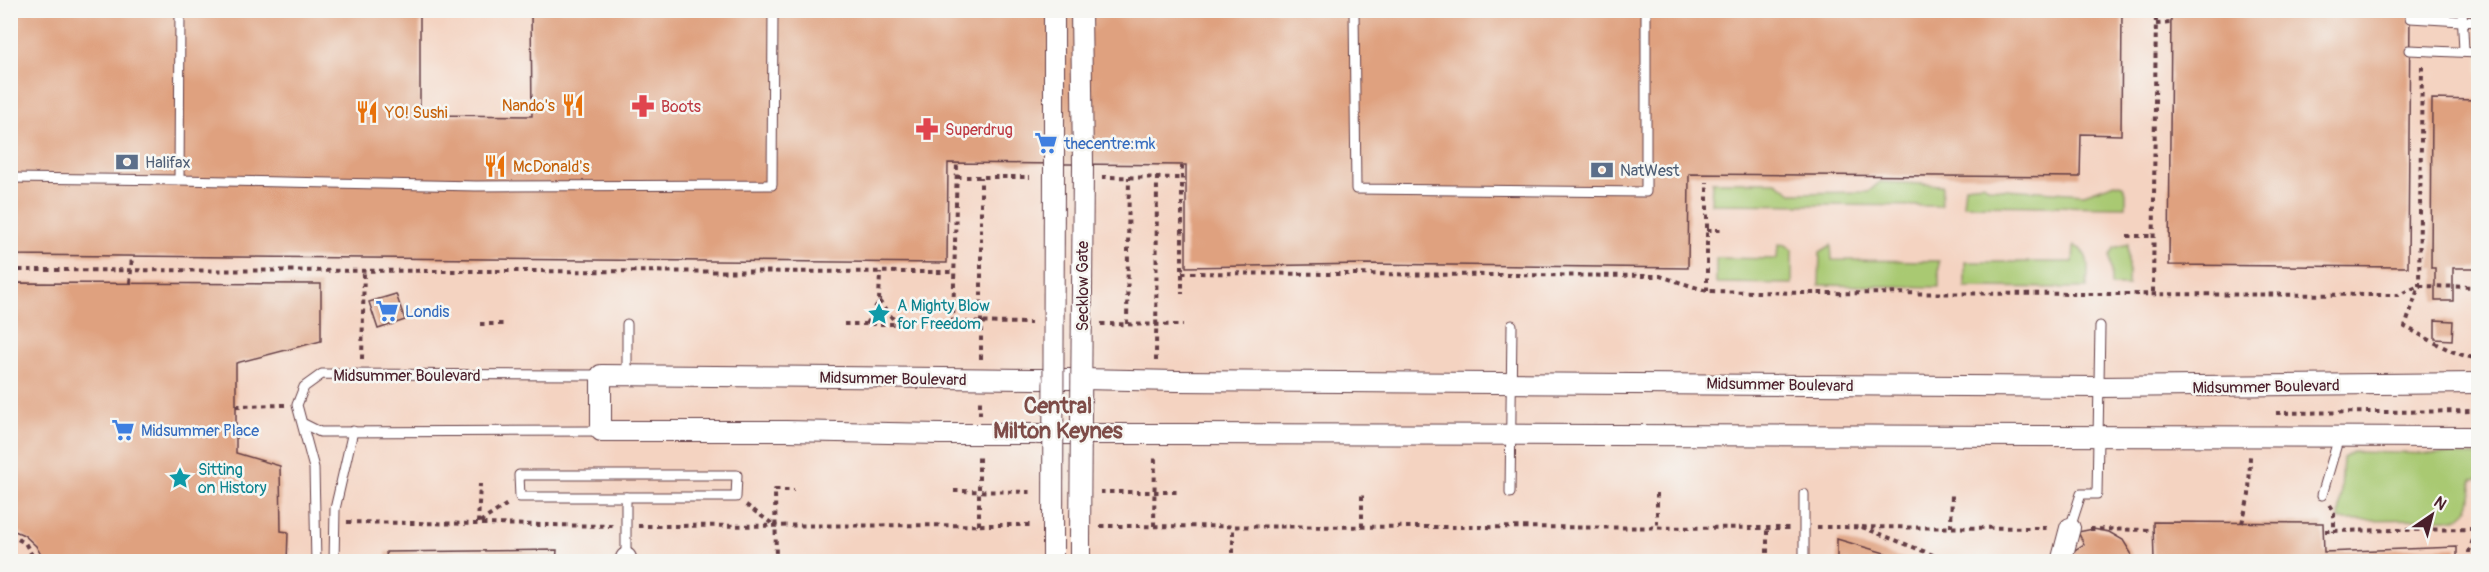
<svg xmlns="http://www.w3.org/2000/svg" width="2489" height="572" viewBox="0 0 2489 572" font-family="Pangolin,sans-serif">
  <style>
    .built { fill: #f4d3c1 }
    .green { fill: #a9c972; stroke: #7a744e; stroke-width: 1.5 }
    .building { fill: #dfa17f }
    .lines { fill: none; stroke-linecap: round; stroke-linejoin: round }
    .lane-casing { stroke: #633d44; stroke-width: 11 }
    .street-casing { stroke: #633d44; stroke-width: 22 }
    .path { stroke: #633d44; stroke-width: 4; stroke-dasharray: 4.5 4.5; stroke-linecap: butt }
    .lane { stroke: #fff; stroke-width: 9 }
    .street { stroke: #fff; stroke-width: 20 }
    .street-bridge-casing { stroke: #633d44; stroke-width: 22; stroke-linecap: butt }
    .street-bridge { stroke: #fff; stroke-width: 20 }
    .labels { text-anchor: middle; stroke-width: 5; stroke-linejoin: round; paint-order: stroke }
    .food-label { font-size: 16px; fill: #c56008; stroke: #f6f6f2; text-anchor: start }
    .health-label { font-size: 16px; fill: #be3a42; stroke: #f6f6f2; text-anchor: start }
    .shop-label { font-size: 16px; fill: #366cbe; stroke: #f6f6f2; text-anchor: start }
    .service-label { font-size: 16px; fill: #4e5e75; stroke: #f6f6f2; text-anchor: start }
    .street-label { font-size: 16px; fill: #4a1f2b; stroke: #f6f6f2 }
    .culture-label { font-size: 16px; fill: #0d838f; stroke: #f6f6f2; text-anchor: start }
    .district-label { font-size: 22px; font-weight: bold; fill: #7e4c48; stroke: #f6f6f2 }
  </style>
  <rect width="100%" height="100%" fill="#f6f6f2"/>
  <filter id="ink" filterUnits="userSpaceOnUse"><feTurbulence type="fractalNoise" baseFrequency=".0167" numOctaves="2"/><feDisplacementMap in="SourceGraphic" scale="12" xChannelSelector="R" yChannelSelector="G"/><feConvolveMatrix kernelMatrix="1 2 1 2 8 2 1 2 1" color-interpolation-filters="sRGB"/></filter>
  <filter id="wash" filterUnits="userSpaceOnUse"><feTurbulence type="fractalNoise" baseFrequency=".008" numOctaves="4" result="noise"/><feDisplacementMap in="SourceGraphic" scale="24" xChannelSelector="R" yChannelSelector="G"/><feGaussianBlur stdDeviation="1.35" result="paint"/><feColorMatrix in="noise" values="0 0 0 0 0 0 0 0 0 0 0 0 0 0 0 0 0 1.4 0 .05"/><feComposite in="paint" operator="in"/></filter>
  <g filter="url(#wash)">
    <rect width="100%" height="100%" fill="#f1e8d4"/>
    <polygon class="built" points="10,11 2478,11 2478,561 11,561"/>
    <g class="green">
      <polygon points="1712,182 1776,182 1792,193 1868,192 1880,182 1942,185 1941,206 1711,204"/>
      <polygon points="2115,183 2122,185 2126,192 2126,207 1963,205 1965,186 1983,184 1990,188 2084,194"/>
      <polygon points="1778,244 1786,245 1792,250 1792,284 1716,283 1716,258 1777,259"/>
      <polygon points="2128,244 2128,286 2111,286 2110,255 2114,248"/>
      <polygon points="1831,245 1832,260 1939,261 1939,287 1819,285 1820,252"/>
      <path d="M2074 246C2092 252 2088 271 2087 288L1965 287V262H2073Z"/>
      <path d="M2353 452 2478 455V479L2472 480C2472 496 2472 512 2455 519L2339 520 2343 458Z"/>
    </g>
    <g id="blocks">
      <g class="building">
        <polygon points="10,10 420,10 420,115 532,116 531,10 2122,10 2121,135 2081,134 2080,177 1689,174 1688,268 1364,264 1186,267 1186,165 948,163 947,263 10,255"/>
        <polygon points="2171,10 2410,10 2408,267 2169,265"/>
        <polygon points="2432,99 2478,100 2478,268 2453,268 2453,301 2435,301 2435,268 2431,268"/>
        <polygon points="10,283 321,284 321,341 236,363 236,453 280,466 281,531 288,532 287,562 45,562 36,546 24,535 10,529"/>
        <polygon points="396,294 405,320 378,329 369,302"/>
        <polygon points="2435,320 2453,321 2452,340 2435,339"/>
        <polygon points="2153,522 2323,523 2324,552 2457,547 2457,562 2154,562"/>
        <polygon points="2093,529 2109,532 2123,540 2131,553 2133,562 2069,562 2075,550 2084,544 2078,532"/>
        <polygon points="1837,539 1912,561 1912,562 1837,562"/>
        <polygon points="557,550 556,562 387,562 386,552"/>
      </g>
    </g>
  </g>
  <g filter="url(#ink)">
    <use href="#blocks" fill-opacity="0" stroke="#633d44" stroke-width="1.5"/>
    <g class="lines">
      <g class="lane-casing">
        <g id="lane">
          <polyline points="180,10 179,180 476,186 772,185 773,10"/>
          <polyline points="1354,10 1356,189 1646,192 1646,10"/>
          <polyline points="2462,10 2464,51"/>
          <polyline points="2410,18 2478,22"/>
          <polyline points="2409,50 2478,53"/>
          <polyline points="10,178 179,180"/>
          <polyline points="627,376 627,324"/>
          <polyline points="304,424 320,432 601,431"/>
          <polygon points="519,475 737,475 736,497 520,497"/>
          <polyline points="1510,493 1512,325"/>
          <polyline points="1804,494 1804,562"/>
          <polyline points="2322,495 2339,437"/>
          <polyline points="626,497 626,558"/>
          <polyline points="2070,528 2081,494 2097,494 2100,326"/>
          <polyline points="316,562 314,468 297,405 304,387 322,374 601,375"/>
          <polyline points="334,562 335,509 353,431"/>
        </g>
      </g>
      <g class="street-casing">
        <g id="street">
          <polyline points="1081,10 1083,165"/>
          <polyline points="1054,164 1054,10"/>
          <polyline points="1033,379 1082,379"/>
          <polyline points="1177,381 2099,387 2478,383"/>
          <polyline points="940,434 786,431 601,431 601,375 942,378"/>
          <polyline points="1038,434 1113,434"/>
          <polyline points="1176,434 2478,437"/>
          <polyline points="1053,540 1053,562"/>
          <polyline points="1080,541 1080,562"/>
          <polyline points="626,562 626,558"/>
          <polyline points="2061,562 2070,528"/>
        </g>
      </g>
      <g class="path">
        <polyline points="2156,24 2171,23"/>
        <path d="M2422 66 2419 286 2405 327C2425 336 2457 358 2478 358"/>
        <polyline points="1182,166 1182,294"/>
        <polyline points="957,177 1030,177"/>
        <polyline points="1102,177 1182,178"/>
        <polyline points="1707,230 1723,230"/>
        <polyline points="2127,236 2153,236"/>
        <polyline points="10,270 955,272"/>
        <polyline points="1182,273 1660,276 1707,291 1804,293 2398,295 2419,286 2478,287"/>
        <polyline points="130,283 132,256"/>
        <polyline points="1707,291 1707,182"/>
        <polyline points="2153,292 2156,10"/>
        <polyline points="879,301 897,324"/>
        <polyline points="938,322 1031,323"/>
        <polyline points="953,323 957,163"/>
        <polyline points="480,324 507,324"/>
        <polyline points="844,324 911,324"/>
        <polyline points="866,324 879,301 880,272"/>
        <polyline points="1101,324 1183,325"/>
        <polyline points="1127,324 1129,177"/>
        <polyline points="362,359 364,270"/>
        <polyline points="981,359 981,177"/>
        <polyline points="1156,361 1157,177"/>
        <polyline points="236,406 285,405"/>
        <polyline points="2276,413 2478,411"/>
        <polyline points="980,415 980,399"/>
        <polyline points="954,491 1034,492"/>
        <polyline points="1100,492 1179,492"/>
        <polyline points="1657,493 1657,528"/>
        <polyline points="746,505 774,525"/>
        <polyline points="2330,505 2334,511 2334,532"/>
        <polyline points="347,522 613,526"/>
        <polyline points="480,522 509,503"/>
        <polyline points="478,523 480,484"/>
        <polyline points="2242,523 2249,495 2250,456"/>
        <polyline points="979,525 979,454"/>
        <polyline points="638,526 1032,525"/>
        <polyline points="1100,526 1791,528"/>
        <polyline points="1154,526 1155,454"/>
        <polyline points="1362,527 1362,492"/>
        <polyline points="1817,527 2049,528"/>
        <polyline points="1862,527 1951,562"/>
        <polyline points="1951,527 1952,494"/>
        <polyline points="2090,529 2153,530"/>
        <polyline points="2325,531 2476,529"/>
        <polyline points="10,535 25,543 36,562"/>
        <polyline points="2242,553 2242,562"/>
        <polyline points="776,562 775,490 794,490"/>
        <polyline points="1233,562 1233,526"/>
        <polyline points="1767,562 1767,528"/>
        <polyline points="2469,562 2469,552 2478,524"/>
      </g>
      <use href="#lane" class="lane"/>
      <use href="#street" class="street"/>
      <g class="street-bridge-casing">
        <g id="street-bridge">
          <polyline points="942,378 1033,379"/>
          <polyline points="1082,379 1177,381"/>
          <polyline points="940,434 1035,434"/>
          <polyline points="1113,434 1176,434"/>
          <polyline points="1053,540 1054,164"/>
          <polyline points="1080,541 1083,165"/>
        </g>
      </g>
      <use href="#street-bridge" class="street-bridge"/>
    </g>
  </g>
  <defs>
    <g id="restaurant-bare" transform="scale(1.8)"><path d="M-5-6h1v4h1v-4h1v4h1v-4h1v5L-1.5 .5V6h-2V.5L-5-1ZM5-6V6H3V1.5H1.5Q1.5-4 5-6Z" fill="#e8710a" stroke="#f6f6f2" stroke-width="2.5" paint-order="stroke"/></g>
    <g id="pharmacy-bare" transform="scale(1.8)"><path d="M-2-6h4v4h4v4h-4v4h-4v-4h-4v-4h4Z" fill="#e0444e" stroke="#f6f6f2" stroke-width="2.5" paint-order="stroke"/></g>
    <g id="supermarket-bare" transform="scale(1.8)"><path d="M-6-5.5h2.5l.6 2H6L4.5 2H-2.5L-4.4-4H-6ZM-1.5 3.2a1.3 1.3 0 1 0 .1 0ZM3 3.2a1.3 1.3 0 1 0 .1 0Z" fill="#3f7fe0" stroke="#f6f6f2" stroke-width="2.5" paint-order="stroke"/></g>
    <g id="bank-bare" transform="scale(1.8)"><path d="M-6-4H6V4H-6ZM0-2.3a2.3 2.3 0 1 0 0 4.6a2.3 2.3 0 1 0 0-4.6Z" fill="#5c6f8a" stroke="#f6f6f2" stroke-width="2.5" paint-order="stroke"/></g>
    <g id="sight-bare" transform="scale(1.8)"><path d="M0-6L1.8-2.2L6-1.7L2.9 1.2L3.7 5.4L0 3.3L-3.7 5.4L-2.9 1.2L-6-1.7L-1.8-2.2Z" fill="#0f9aa8" stroke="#f6f6f2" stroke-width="2.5" paint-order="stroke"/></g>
  </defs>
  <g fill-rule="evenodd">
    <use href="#restaurant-bare" x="573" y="105"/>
    <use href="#pharmacy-bare" x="643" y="106"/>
    <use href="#restaurant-bare" x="367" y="112"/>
    <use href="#pharmacy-bare" x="927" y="129"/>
    <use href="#supermarket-bare" x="1046" y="143"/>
    <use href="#bank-bare" x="127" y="162"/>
    <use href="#restaurant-bare" x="495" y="166"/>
    <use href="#bank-bare" x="1602" y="170"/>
    <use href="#supermarket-bare" x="387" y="311"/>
    <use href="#sight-bare" x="879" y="314"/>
    <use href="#supermarket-bare" x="123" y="430"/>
    <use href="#sight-bare" x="180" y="478"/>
  </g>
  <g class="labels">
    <g class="food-label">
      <text x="555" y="111" text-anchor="end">Nando's</text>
      <text x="385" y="118">YO! Sushi</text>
      <text x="513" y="172">McDonald's</text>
    </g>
    <g class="health-label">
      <text x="661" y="112">Boots</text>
      <text x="945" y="135">Superdrug</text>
    </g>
    <g class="shop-label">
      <text x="1064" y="149">thecentre:mk</text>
      <text x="405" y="317">Londis</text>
      <text x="141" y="436">Midsummer Place</text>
    </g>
    <g class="service-label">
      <text x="145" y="168">Halifax</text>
      <text x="1620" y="176">NatWest</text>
    </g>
    <g class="street-label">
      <text transform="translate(1082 286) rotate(-90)" y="6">Secklow Gate</text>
      <text x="407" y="381">Midsummer Boulevard</text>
      <text transform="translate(893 378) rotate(1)" y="6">Midsummer Boulevard</text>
      <text transform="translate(1780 384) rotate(1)" y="6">Midsummer Boulevard</text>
      <text transform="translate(2266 386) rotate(-1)" y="6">Midsummer Boulevard</text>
    </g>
    <g class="culture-label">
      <text x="897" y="311">A Mighty Blow<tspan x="897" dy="18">for Freedom</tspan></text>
      <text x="198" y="475">Sitting<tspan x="198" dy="18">on History</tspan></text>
    </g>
    <g class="district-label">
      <text x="1058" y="413">Central<tspan x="1058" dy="25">Milton Keynes</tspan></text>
    </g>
  </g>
  <rect width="2489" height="572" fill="none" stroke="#f6f6f2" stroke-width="36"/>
  <g transform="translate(2432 515) rotate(35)" stroke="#f6f6f2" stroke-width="4.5" paint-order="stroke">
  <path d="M0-4.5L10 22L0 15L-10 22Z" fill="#4a1f2b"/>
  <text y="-9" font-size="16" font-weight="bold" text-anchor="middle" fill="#4a1f2b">N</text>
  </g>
</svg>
